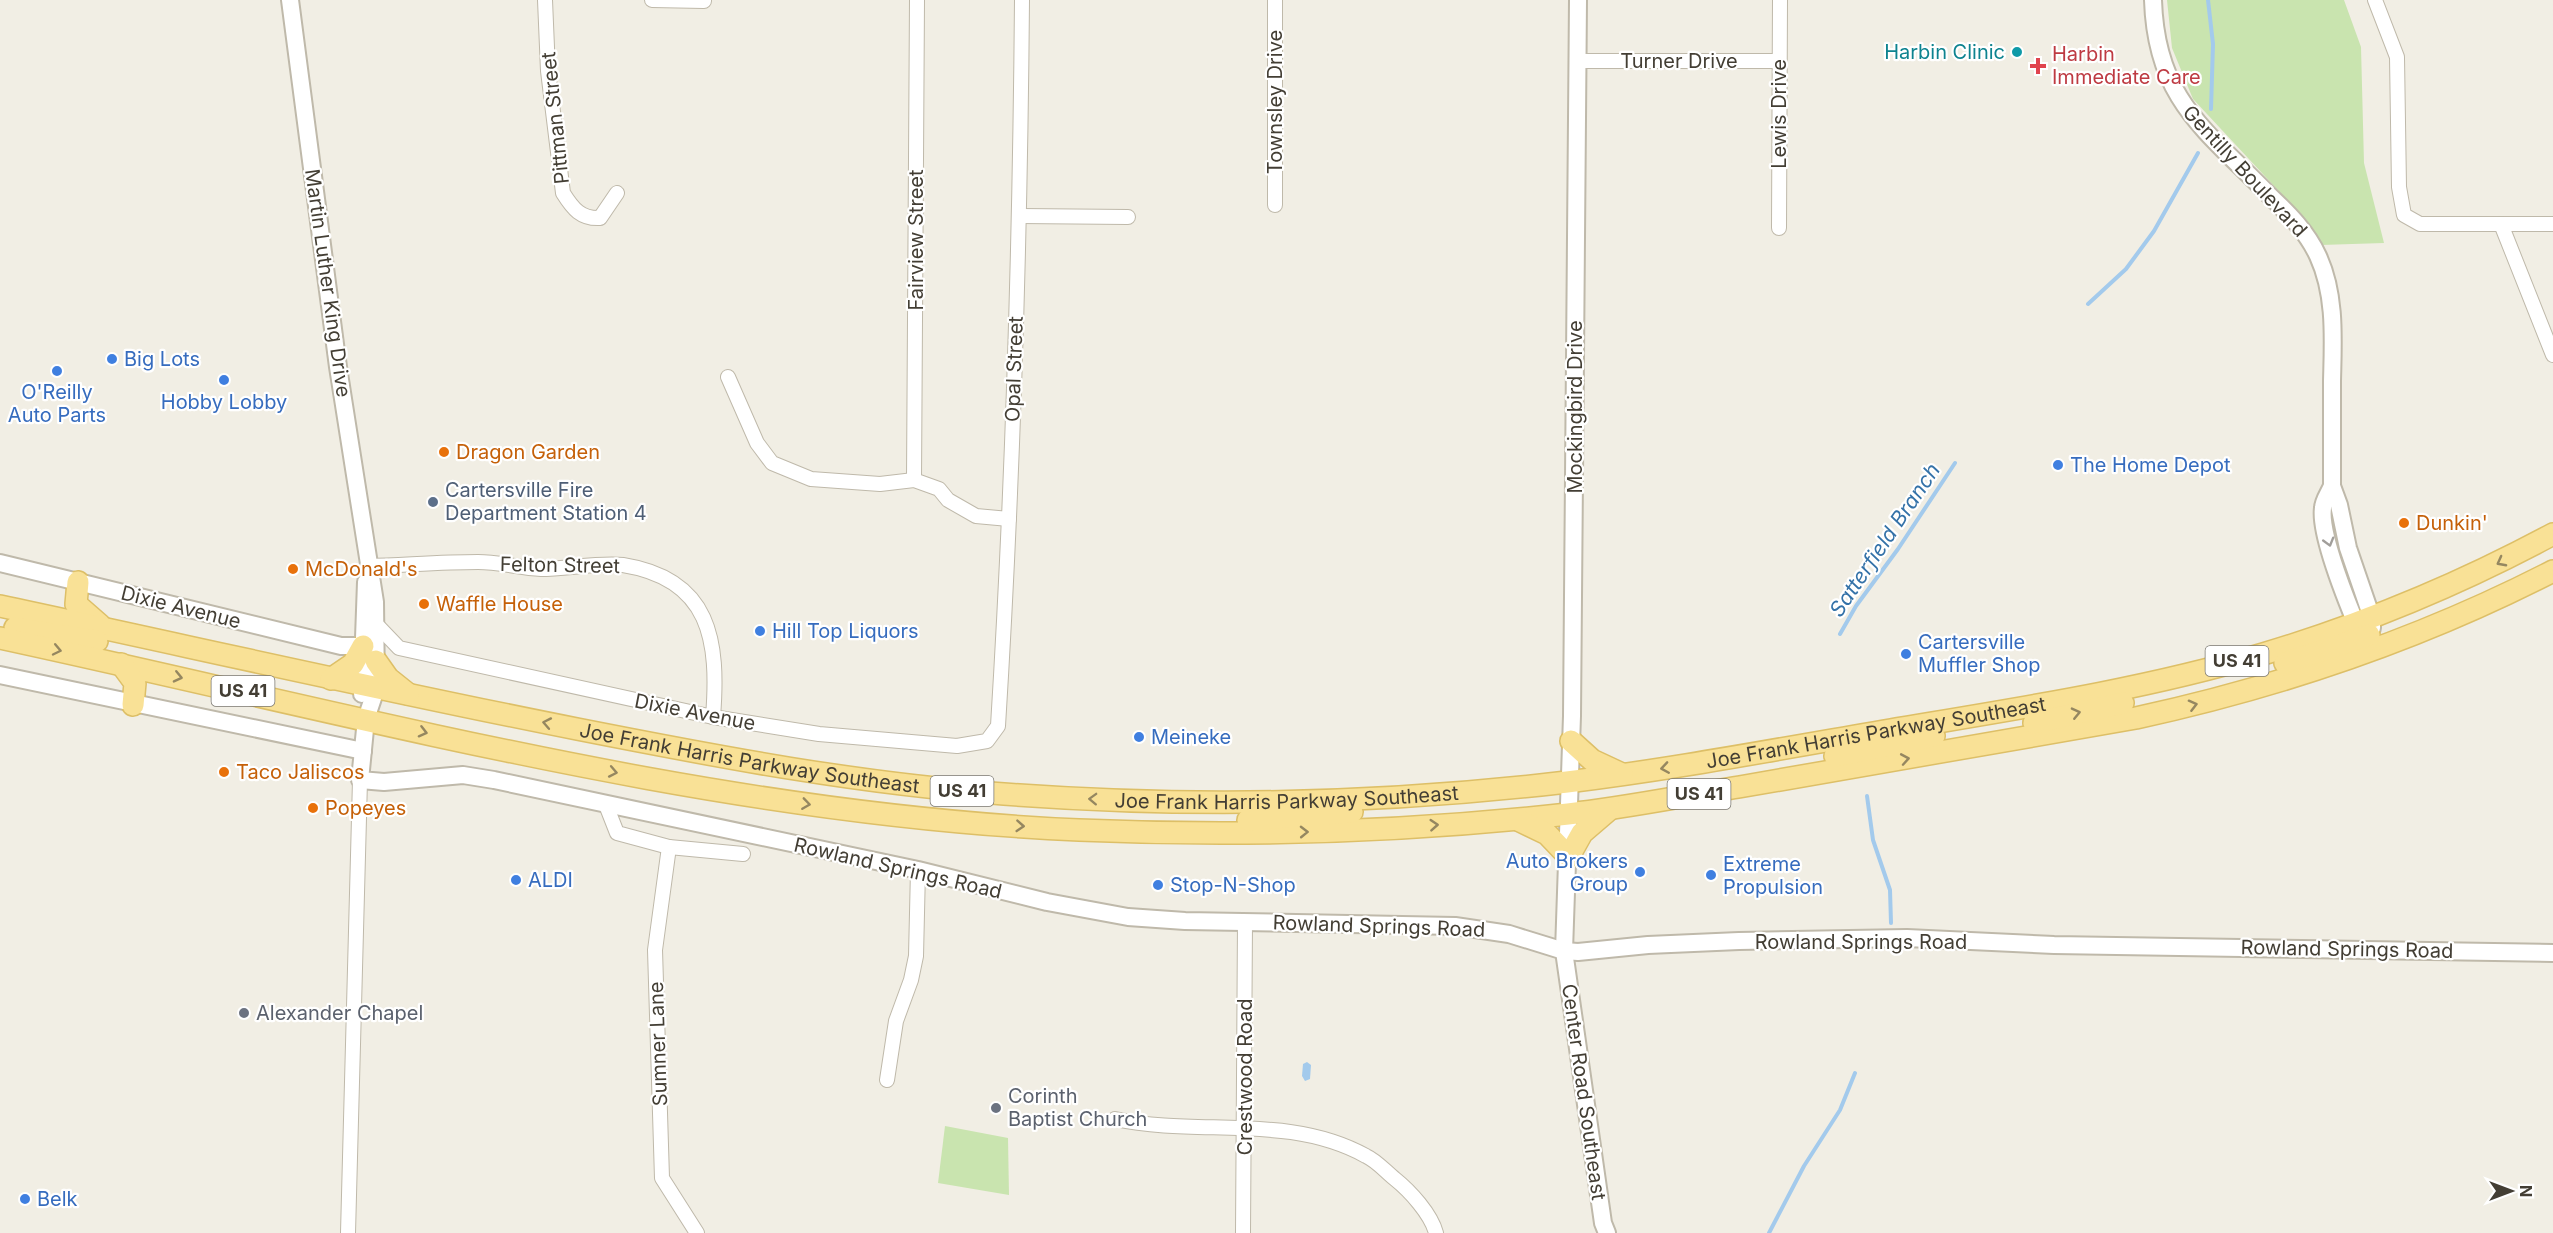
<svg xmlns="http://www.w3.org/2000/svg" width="2553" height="1233" viewBox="0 0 2553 1233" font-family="Inter,sans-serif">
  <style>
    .green { fill: #c9e4af }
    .water { fill: #a3caec }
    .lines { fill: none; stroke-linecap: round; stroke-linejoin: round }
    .stream { stroke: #a3caec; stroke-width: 4 }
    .minor-casing { stroke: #bfb9aa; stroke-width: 16 }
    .tertiary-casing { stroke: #bfb9aa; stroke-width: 20 }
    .primary-casing { stroke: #ddbf67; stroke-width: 24 }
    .minor { stroke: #fff; stroke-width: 14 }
    .tertiary { stroke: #fff; stroke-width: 16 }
    .primary { stroke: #f9e196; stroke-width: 21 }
    .oneway { stroke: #a19e9a }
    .oneway2 { stroke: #958760 }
    .culture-dot { fill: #0f9aa8; stroke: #fff; stroke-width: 2 }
    .health-dot { fill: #e0444e; stroke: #fff; stroke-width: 2 }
    .shop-dot { fill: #3f7fe0; stroke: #fff; stroke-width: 2 }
    .food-dot { fill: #e8710a; stroke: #fff; stroke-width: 2 }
    .service-dot { fill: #5c6f8a; stroke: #fff; stroke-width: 2 }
    .worship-dot { fill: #6b7280; stroke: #fff; stroke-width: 2 }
    .labels { text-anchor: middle; stroke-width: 4.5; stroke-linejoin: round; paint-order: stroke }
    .shield { fill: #fff; stroke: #7b7871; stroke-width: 1.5 }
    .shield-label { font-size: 18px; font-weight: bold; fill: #433e34 }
    .culture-label { font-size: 20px; fill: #0d838f; stroke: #fff; text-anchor: end }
    .health-label { font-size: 20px; fill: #be3a42; stroke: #fff; text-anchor: start }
    .street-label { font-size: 20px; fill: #433e34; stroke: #fff }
    .shop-label { font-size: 20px; fill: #366cbe; stroke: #fff; text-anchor: start }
    .food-label { font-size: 20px; fill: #c56008; stroke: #fff; text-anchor: start }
    .service-label { font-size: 20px; fill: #4e5e75; stroke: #fff; text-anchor: start }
    .worship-label { font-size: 20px; fill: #5b616d; stroke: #fff; text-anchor: start }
    .water-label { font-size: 21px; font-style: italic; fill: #3472a8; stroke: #fff }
  </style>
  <rect width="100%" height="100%" fill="#f1eee4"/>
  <g class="green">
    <polygon points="2167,0 2344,0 2361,47 2364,163 2384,243 2321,245 2303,217 2193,99 2172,48"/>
    <polygon points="945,1126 1008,1138 1009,1195 938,1183"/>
  </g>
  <polygon class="water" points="1307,1062 1311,1065 1310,1079 1305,1081 1302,1076 1303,1064"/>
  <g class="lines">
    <g class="stream">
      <polyline points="2208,0 2213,44 2211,109"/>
      <polyline points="2088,304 2126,269 2154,231 2198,153"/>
      <polyline points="1840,634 1856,606 1898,549 1955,463"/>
      <polyline points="1867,796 1873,840 1890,890 1891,923"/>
      <polyline points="1769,1233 1804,1166 1840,1110 1855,1073"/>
    </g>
    <g class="minor-casing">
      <g id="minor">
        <path d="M545 0 548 71 563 193C573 209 581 219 600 218L617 193"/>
        <polyline points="652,0 704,1"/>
        <polyline points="1275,0 1275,205"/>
        <polyline points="2375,0 2397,57 2399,187 2404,215 2420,224 2553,224"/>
        <polyline points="1578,61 1779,61"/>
        <polyline points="1020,216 1128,217"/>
        <polyline points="2501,224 2553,355"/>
        <polyline points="1779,228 1780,0"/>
        <polyline points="728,377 757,443 772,463 811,479 880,484 914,480 939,489 948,500 976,516 1009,519"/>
        <polyline points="914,480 917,0"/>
        <path d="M368 566C405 565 441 562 478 562 499 562 520 568 541 569 565 569 602 562 623 565 711 579 719 641 713 717"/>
        <path d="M376 624 399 648 713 717 819 734 957 746 987 741 998 726C1013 484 1020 242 1022 0"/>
        <polyline points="606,805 617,833 669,847 655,950 662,1178 697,1233"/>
        <polyline points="669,847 743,854"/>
        <polyline points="887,1080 896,1021 911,980 916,956 918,870"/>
        <path d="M1115 1119C1199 1137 1288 1113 1366 1156 1377 1161 1386 1172 1395 1179 1410 1191 1431 1214 1436 1233"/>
        <polyline points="348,1233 360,780"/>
        <polyline points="1243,1233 1245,922"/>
      </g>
    </g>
    <g class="tertiary-casing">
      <g id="tertiary">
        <polyline points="290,0 338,367 375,602 376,689 366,719 360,780 384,782 463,775 494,780 918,870 1047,902 1128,917 1185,921 1455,926 1509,934 1564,951 1578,952 1648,945 1739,941 1907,938 2054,945 2553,953"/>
        <polyline points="1578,0 1572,716 1564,951 1603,1223 1607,1233"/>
        <path d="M2153 0C2156 100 2206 130 2270 196 2289 214 2307 232 2318 256 2336 295 2333 339 2332 381 2332 416 2332 451 2332 486L2339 505 2348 548 2372 618V628"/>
        <path d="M2332 486C2329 493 2323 501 2323 508 2319 534 2349 607 2360 633"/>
        <polyline points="0,563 341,646 363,646"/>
        <polyline points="0,675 363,751"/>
        <polyline points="362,694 366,582"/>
      </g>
    </g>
    <g class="primary-casing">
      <g id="primary">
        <polyline points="78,582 76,604 100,625"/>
        <path id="s1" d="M0 606C192 647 384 691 577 729 719 757 860 784 1004 794 1191 808 1381 804 1567 782 1675 769 1783 748 1890 730 2015 709 2142 690 2263 654 2364 624 2460 584 2553 534"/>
        <polyline points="15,628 97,641"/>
        <path d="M0 638C357 715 713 814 1079 830 1242 837 1406 832 1568 814 1625 808 1682 796 1739 787 1872 765 2004 741 2136 718 2283 686 2419 640 2553 571"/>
        <polyline points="376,661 388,678 408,694"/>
        <polyline points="2285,663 2369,635"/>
        <polyline points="121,664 135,683 133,705"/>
        <polyline points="331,679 353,664 363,646"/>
        <polyline points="2034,723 2123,703"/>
        <polyline points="1571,741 1592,760 1622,774"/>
        <polyline points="1835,756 1934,736"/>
        <polyline points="1248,820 1352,812"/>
        <polyline points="1518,820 1547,834 1568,856"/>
        <polyline points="1568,858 1582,833 1610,809"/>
      </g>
    </g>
    <use href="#minor" class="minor"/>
    <use href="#tertiary" class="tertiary"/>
    <use href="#primary" class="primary"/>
  </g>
  <defs><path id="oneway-chevron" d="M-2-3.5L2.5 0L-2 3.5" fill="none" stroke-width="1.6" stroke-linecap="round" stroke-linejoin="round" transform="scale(1.5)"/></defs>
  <use class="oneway" href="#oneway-chevron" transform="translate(2329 542) rotate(74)"/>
  <g class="oneway2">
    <use href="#oneway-chevron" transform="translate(2501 562) rotate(152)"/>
    <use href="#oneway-chevron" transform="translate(57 650) rotate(12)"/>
    <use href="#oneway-chevron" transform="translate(178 677) rotate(13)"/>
    <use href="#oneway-chevron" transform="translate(2193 705) rotate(-14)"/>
    <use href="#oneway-chevron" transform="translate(2076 713) rotate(-13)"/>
    <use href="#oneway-chevron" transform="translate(547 723) rotate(-169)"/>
    <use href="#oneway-chevron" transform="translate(423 732) rotate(14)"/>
    <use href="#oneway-chevron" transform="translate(1905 759) rotate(-10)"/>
    <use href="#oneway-chevron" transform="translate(1665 768) rotate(171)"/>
    <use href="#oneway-chevron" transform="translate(613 772) rotate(11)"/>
    <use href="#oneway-chevron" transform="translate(1093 799) rotate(-178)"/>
    <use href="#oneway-chevron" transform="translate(806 804) rotate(8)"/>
    <use href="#oneway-chevron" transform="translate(1434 825) rotate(-4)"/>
    <use href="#oneway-chevron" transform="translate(1020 826) rotate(4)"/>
    <use href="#oneway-chevron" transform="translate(1304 832) rotate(-1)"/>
  </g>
  <circle class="culture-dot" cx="2017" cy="52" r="6"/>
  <path class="health-dot" d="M2035 57h6v6h6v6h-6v6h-6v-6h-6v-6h6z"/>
  <g class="shop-dot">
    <circle cx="112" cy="359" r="6"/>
    <circle cx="57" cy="371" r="6"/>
    <circle cx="224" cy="380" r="6"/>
    <circle cx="2058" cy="465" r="6"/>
    <circle cx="760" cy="631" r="6"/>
    <circle cx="1906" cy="654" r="6"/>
    <circle cx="1139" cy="737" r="6"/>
    <circle cx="1640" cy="872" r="6"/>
    <circle cx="1711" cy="875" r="6"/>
    <circle cx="516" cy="880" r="6"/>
    <circle cx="1158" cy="885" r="6"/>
    <circle cx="25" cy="1199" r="6"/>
  </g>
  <g class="food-dot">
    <circle cx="444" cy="452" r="6"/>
    <circle cx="2404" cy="523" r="6"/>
    <circle cx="293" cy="569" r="6"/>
    <circle cx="424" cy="604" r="6"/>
    <circle cx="224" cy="772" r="6"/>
    <circle cx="313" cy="808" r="6"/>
  </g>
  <circle class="service-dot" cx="433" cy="502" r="6"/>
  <g class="worship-dot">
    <circle cx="244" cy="1013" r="6"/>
    <circle cx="996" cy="1108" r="6"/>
  </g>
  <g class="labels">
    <g class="shield">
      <rect x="2205.5" y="646" width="63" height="30" rx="4.5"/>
      <rect x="211.5" y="676" width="63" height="30" rx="4.5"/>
      <rect x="930.5" y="776" width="63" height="30" rx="4.5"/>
      <rect x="1667.5" y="779" width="63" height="30" rx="4.5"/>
    </g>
    <g class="shield-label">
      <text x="2237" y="667">US 41</text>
      <text x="243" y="697">US 41</text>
      <text x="962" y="797">US 41</text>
      <text x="1699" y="800">US 41</text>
    </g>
    <g class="culture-label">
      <text x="2005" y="59">Harbin Clinic</text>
    </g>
    <g class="health-label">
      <text x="2052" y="61">Harbin<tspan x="2052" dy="23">Immediate Care</tspan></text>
    </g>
    <g class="street-label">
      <text x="1679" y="68">Turner Drive</text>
      <text transform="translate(1275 102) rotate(-90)" y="7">Townsley Drive</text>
      <text transform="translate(1779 114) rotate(-90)" y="7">Lewis Drive</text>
      <text transform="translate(555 118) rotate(-96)" y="7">Pittman Street</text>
      <text transform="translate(2245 171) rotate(47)" y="7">Gentilly Boulevard</text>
      <text transform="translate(916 240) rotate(-90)" y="7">Fairview Street</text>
      <text transform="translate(328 283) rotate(82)" y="7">Martin Luther King Drive</text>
      <text transform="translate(1014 369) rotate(-88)" y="7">Opal Street</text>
      <text transform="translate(1575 407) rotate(-90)" y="7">Mockingbird Drive</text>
      <text transform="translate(560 565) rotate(1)" y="7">Felton Street</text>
      <text transform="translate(181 607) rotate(14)" y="7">Dixie Avenue</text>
      <text transform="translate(695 712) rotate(11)" y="7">Dixie Avenue</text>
      <text dy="7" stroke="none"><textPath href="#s1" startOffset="1899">Joe Frank Harris Parkway Southeast</textPath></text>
      <text dy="7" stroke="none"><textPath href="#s1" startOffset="765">Joe Frank Harris Parkway Southeast</textPath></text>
      <text dy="7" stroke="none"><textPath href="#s1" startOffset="1305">Joe Frank Harris Parkway Southeast</textPath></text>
      <text transform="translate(898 868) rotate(13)" y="7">Rowland Springs Road</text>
      <text transform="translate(1379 926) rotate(2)" y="7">Rowland Springs Road</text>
      <text x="1861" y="949">Rowland Springs Road</text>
      <text transform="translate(2347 949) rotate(1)" y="7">Rowland Springs Road</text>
      <text transform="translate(658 1044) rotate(-92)" y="7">Sumner Lane</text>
      <text transform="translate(1245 1077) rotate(-90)" y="7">Crestwood Road</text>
      <text transform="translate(1584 1092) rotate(82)" y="7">Center Road Southeast</text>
    </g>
    <g class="shop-label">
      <text x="124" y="366">Big Lots</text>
      <text x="57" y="399" text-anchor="middle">O'Reilly<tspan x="57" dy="23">Auto Parts</tspan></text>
      <text x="224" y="409" text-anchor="middle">Hobby Lobby</text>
      <text x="2070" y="472">The Home Depot</text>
      <text x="772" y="638">Hill Top Liquors</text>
      <text x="1918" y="649">Cartersville<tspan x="1918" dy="23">Muffler Shop</tspan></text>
      <text x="1151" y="744">Meineke</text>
      <text x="1628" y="868" text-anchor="end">Auto Brokers<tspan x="1628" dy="23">Group</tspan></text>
      <text x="1723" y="871">Extreme<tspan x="1723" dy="23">Propulsion</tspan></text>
      <text x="528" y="887">ALDI</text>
      <text x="1170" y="892">Stop-N-Shop</text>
      <text x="37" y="1206">Belk</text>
    </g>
    <g class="food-label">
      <text x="456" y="459">Dragon Garden</text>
      <text x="2416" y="530">Dunkin'</text>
      <text x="305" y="576">McDonald's</text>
      <text x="436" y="611">Waffle House</text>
      <text x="236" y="779">Taco Jaliscos</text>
      <text x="325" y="815">Popeyes</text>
    </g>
    <g class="service-label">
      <text x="445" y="497">Cartersville Fire<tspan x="445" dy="23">Department Station 4</tspan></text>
    </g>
    <g class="worship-label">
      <text x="256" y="1020">Alexander Chapel</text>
      <text x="1008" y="1103">Corinth<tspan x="1008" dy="23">Baptist Church</tspan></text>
    </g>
    <g class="water-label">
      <text transform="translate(1885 540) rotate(-56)" y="7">Satterfield Branch</text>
    </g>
  </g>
  <g transform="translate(2511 1191) rotate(90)" stroke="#ffffff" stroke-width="4.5" paint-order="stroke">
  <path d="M0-4.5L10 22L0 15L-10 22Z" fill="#433e34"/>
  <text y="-9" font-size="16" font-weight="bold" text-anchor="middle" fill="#433e34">N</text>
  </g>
</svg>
